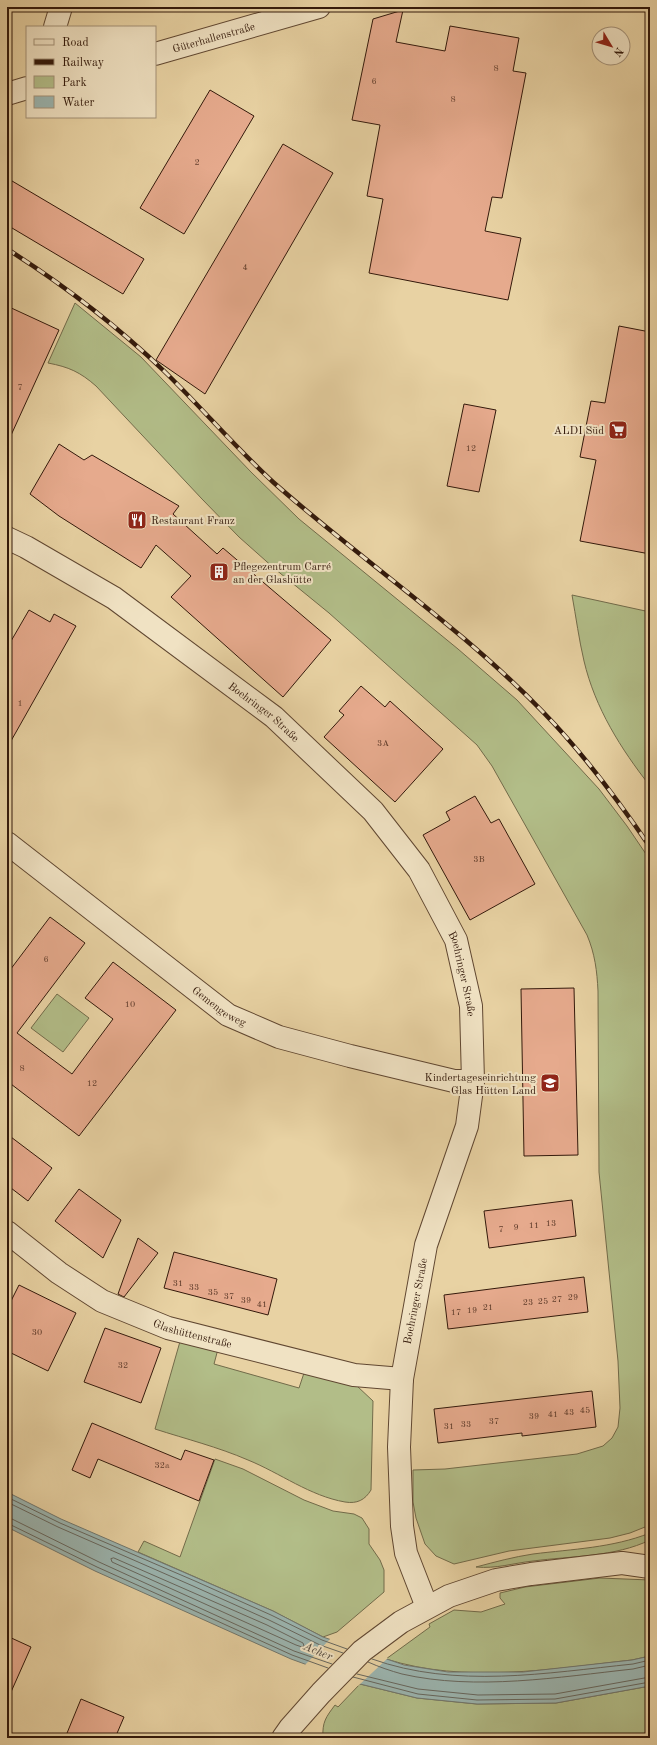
<svg xmlns="http://www.w3.org/2000/svg" width="657" height="1745" viewBox="0 0 657 1745" font-family="'Old Standard TT',serif">
  <style>
    .green { fill: #b2bd88; stroke: #726b4a }
    .water { fill: #9bb5b0; stroke: #71776e }
    .pier { fill: #e8d2a3 }
    .lines { fill: none; stroke-linecap: round; stroke-linejoin: round }
    .shore { stroke: #67675e; stroke-width: 1 }
    .building { fill: #e6aa8d; stroke: #33190b }
    .minor-casing { stroke: #604731; stroke-width: 24 }
    .minor { stroke: #f0e2c3; stroke-width: 22 }
    .rail-casing { stroke: #33190b; stroke-width: 4.5 }
    .rail { stroke: #f0e2c3; stroke-width: 3; stroke-dasharray: 9; stroke-linecap: butt }
    .labels { text-anchor: middle; stroke-width: 4; stroke-linejoin: round; paint-order: stroke }
    .number-label { font-size: 9px; fill: #603d2c }
    .street-label { font-size: 11px; fill: #33190b; stroke: #f0e2c3 }
    .poi-label { font-size: 11px; fill: #33190b; stroke: #f0e2c3; text-anchor: end }
    .water-label { font-size: 12px; font-style: italic; fill: #52483d; stroke: #f0e2c3 }
  </style>
  <rect width="100%" height="100%" fill="#e8d2a3"/>
  <filter id="stains"><feTurbulence type="fractalNoise" baseFrequency=".005" numOctaves="4"/><feColorMatrix values="0 0 0 0 .2 0 0 0 0 .09 0 0 0 0 .02 0 0 0 .5 -.17"/></filter>
  <radialGradient id="worn" r=".72"><stop offset=".6" stop-color="#630" stop-opacity="0"/><stop offset="1" stop-color="#630" stop-opacity=".3"/></radialGradient>
  <g class="green">
    <path d="M75 303 141 357 251 472 299 519 458 649 517 700 599 789 627 826 650 860V1525L630 1533 610 1538 509 1551 454 1564 436 1556 425 1544 416 1518 413 1502V1470L445 1469 577 1454 603 1446 612 1438 618 1427 620 1408 618 1361 599 1172 598 991C597 971 595 954 587 935L492 766 477 745 329 613 275 569 239 537 202 499 96 386C80 372 69 367 48 363Z"/>
    <path d="M572 595 650 612V786C621 749 595 708 584 661 579 640 576 617 572 595Z"/>
    <polygon points="57,994 89,1018 63,1052 31,1028"/>
    <path d="M181 1338 218 1349 214 1364 299 1388 304 1373 357 1386 373 1401 371 1490C365 1500 357 1504 345 1502 310 1496 280 1473 248 1460 218 1447 186 1439 155 1429Z"/>
    <polygon points="215,1459 243,1469 304,1500 333,1511 354,1514 362,1518 369,1529 369,1544 380,1560 384,1570 384,1592 337,1632 323,1637 273,1611 138,1552 144,1541 180,1557"/>
    <path d="M650 1533V1540C615 1557 571 1556 533 1561 514 1563 496 1569 476 1567 495 1562 513 1557 533 1554 573 1549 612 1548 650 1533Z"/>
    <path d="M600 1578 650 1580V1656L632 1660C551 1669 465 1684 386 1659L430 1627 429 1624 454 1610 481 1612 505 1604 500 1598V1593L525 1587Z"/>
    <path d="M360 1684 417 1698 477 1704 556 1703 650 1686V1738H522L514 1734 513 1738H323C322 1722 326 1717 335 1705L338 1707Z"/>
  </g>
  <polygon class="water" points="7,1492 61,1519 273,1611 323,1637 404,1665 448,1672 523,1672 632,1660 650,1656 650,1686 556,1703 477,1704 417,1698 360,1684 291,1659 95,1571 7,1527"/>
  <polygon class="pier" points="332,1637 388,1658 358,1686 304,1666"/>
  <g class="lines">
    <g class="shore">
      <polyline points="7,1497 60,1523 195,1581 271,1615 322,1640 347,1649"/>
      <polyline points="7,1502 58,1527 193,1586 269,1620 320,1645 343,1653"/>
      <polyline points="7,1518 12,1519 99,1562 294,1651 332,1664"/>
      <polyline points="7,1523 97,1567 215,1620 292,1655 328,1668"/>
      <polygon points="114,1558 267,1625 303,1643 304,1646 302,1647 296,1645 112,1562 111,1559"/>
      <path d="M372 1659C456 1689 546 1673 633 1664L650 1660"/>
      <path d="M368 1662C379 1667 391 1671 402 1674 476 1691 559 1677 633 1669L650 1665"/>
      <polyline points="357,1674 418,1689 478,1695 555,1694 650,1677"/>
      <polyline points="353,1677 418,1694 477,1700 555,1699 650,1682"/>
    </g>
  </g>
  <g class="building">
    <polygon points="403,10 396,42 445,51 450,26 519,38 513,71 526,73 502,198 492,197 485,231 521,238 508,300 369,273 383,199 367,196 380,125 352,120 373,19"/>
    <polygon points="210,90 254,116 184,234 140,208"/>
    <polygon points="283,144 333,173 205,394 156,360"/>
    <polygon points="7,178 144,259 123,294 7,225"/>
    <polygon points="7,306 59,330 7,444"/>
    <polygon points="619,326 650,332 650,554 580,541 596,460 580,457 591,401 605,403"/>
    <polygon points="464,404 496,410 479,492 447,486"/>
    <polygon points="59,444 84,460 92,455 179,506 173,514 217,554 223,548 331,640 283,697 171,597 191,576 156,545 141,568 59,516 30,494"/>
    <polygon points="29,610 50,622 54,614 76,626 7,748 7,648"/>
    <polygon points="361,686 385,707 390,701 443,749 395,802 324,737 344,715 339,711"/>
    <polygon points="475,796 491,823 499,819 535,884 470,920 423,835 450,820 446,812"/>
    <polygon points="50,917 85,943 17,1033 72,1074 113,1019 85,998 113,962 176,1010 79,1136 7,1081 7,974"/>
    <polygon points="574,988 578,1155 524,1156 521,989"/>
    <polygon points="7,1134 52,1168 28,1201 7,1185"/>
    <polygon points="79,1189 121,1220 103,1258 55,1221"/>
    <polygon points="572,1200 576,1236 489,1248 484,1211"/>
    <polygon points="138,1238 158,1253 124,1297 118,1294"/>
    <polygon points="174,1252 277,1279 268,1315 164,1288"/>
    <polygon points="584,1277 588,1312 448,1329 444,1295"/>
    <polygon points="19,1285 76,1313 48,1371 7,1351 7,1309"/>
    <polygon points="105,1328 161,1348 141,1403 84,1382"/>
    <polygon points="592,1391 596,1427 522,1436 522,1433 438,1443 434,1409"/>
    <polygon points="92,1423 181,1460 185,1450 214,1460 199,1501 98,1459 90,1478 72,1470"/>
    <polygon points="7,1636 31,1647 7,1701"/>
    <polygon points="81,1699 124,1717 115,1738 65,1738"/>
  </g>
  <g class="lines">
    <g class="minor-casing">
      <g id="minor">
        <polyline points="55,27 61,7"/>
        <path id="s1" d="M155 54 319 7"/>
        <polyline points="7,94 27,88"/>
        <path id="s2" d="M7 538 26 547 114 598 274 717 373 811 419 870 456 940 471 1006 473 1081 467 1126 426 1245 402 1379 399 1447 402 1526 406 1553 427 1607"/>
        <path id="s3" d="M7 843 228 1015 279 1037 350 1056 454 1081H473"/>
        <path id="s4" d="M7 1232 59 1273 102 1301 168 1328 354 1375 402 1379"/>
        <polyline points="283,1738 290,1728 321,1693 362,1651 401,1622 449,1596 496,1580 531,1574 622,1563 650,1567"/>
      </g>
    </g>
    <use href="#minor" class="minor"/>
    <g class="rail-casing">
      <path id="rail" d="M7 249C64 285 116 325 164 371 201 407 235 447 273 482 361 560 461 627 543 712 583 753 618 800 650 847"/>
    </g>
    <use href="#rail" class="rail"/>
  </g>
  <defs>
    <g id="supermarket-square" transform="scale(1)"><rect x="-9" y="-9" width="18" height="18" rx="4" fill="#8f2418" stroke="#f0e2c3"/><path d="M-6-5.5h2.5l.6 2H6L4.5 2H-2.5L-4.4-4H-6ZM-1.5 3.2a1.3 1.3 0 1 0 .1 0ZM3 3.2a1.3 1.3 0 1 0 .1 0Z" fill="#fff"/></g>
    <g id="restaurant-square" transform="scale(1)"><rect x="-9" y="-9" width="18" height="18" rx="4" fill="#8f2418" stroke="#f0e2c3"/><path d="M-5-6h1v4h1v-4h1v4h1v-4h1v5L-1.5 .5V6h-2V.5L-5-1ZM5-6V6H3V1.5H1.5Q1.5-4 5-6Z" fill="#fff"/></g>
    <g id="building-square" transform="scale(1)"><rect x="-9" y="-9" width="18" height="18" rx="4" fill="#8f2418" stroke="#f0e2c3"/><path d="M-4-6H4V6H1V3H-1V6H-4ZM-2.5-4.3h1.7v1.8h-1.7ZM.8-4.3h1.7v1.8H.8ZM-2.5-1h1.7V.8h-1.7ZM.8-1h1.7V.8H.8Z" fill="#fff"/></g>
    <g id="school-square" transform="scale(1)"><rect x="-9" y="-9" width="18" height="18" rx="4" fill="#8f2418" stroke="#f0e2c3"/><path d="M0-5L7-2L0 1L-7-2ZM-4 1L0 2.5L4 1V4Q0 6-4 4Z" fill="#fff"/></g>
  </defs>
  <g fill-rule="evenodd">
    <use href="#supermarket-square" x="618" y="430"/>
    <use href="#restaurant-square" x="137" y="520"/>
    <use href="#building-square" x="219" y="572"/>
    <use href="#school-square" x="550" y="1083"/>
  </g>
  <g class="labels">
    <g class="number-label">
      <text x="496" y="71">8</text>
      <text x="374" y="84">6</text>
      <text x="453" y="102">8</text>
      <text x="197" y="165">2</text>
      <text x="245" y="270">4</text>
      <text x="20" y="390">7</text>
      <text x="471" y="451">12</text>
      <text x="20" y="706">1</text>
      <text x="383" y="746">3A</text>
      <text x="479" y="862">3B</text>
      <text x="46" y="962">6</text>
      <text x="130" y="1007">10</text>
      <text x="22" y="1071">8</text>
      <text x="92" y="1086">12</text>
      <text x="551" y="1226">13</text>
      <text x="534" y="1228">11</text>
      <text x="516" y="1230">9</text>
      <text x="501" y="1232">7</text>
      <text x="178" y="1286">31</text>
      <text x="194" y="1290">33</text>
      <text x="213" y="1295">35</text>
      <text x="229" y="1299">37</text>
      <text x="573" y="1300">29</text>
      <text x="557" y="1302">27</text>
      <text x="246" y="1303">39</text>
      <text x="543" y="1304">25</text>
      <text x="528" y="1305">23</text>
      <text x="262" y="1307">41</text>
      <text x="488" y="1310">21</text>
      <text x="472" y="1313">19</text>
      <text x="456" y="1315">17</text>
      <text x="37" y="1335">30</text>
      <text x="123" y="1368">32</text>
      <text x="585" y="1413">45</text>
      <text x="569" y="1415">43</text>
      <text x="553" y="1417">41</text>
      <text x="534" y="1419">39</text>
      <text x="494" y="1424">37</text>
      <text x="466" y="1427">33</text>
      <text x="449" y="1429">31</text>
      <text x="162" y="1468">32a</text>
    </g>
    <g class="street-label">
      <text dy="4" stroke="none"><textPath href="#s1" startOffset="61">Güterhallenstraße</textPath></text>
      <text dy="4" stroke="none"><textPath href="#s2" startOffset="311">Boehringer Straße</textPath></text>
      <text dy="4" stroke="none"><textPath href="#s2" startOffset="647">Boehringer Straße</textPath></text>
      <text dy="4" stroke="none"><textPath href="#s3" startOffset="268">Gemengeweg</textPath></text>
      <text transform="translate(415 1301) rotate(-79)" y="4">Boehringer Straße</text>
      <text dy="4" stroke="none"><textPath href="#s4" startOffset="214">Glashüttenstraße</textPath></text>
    </g>
    <g class="poi-label">
      <text x="604" y="434">ALDI Süd</text>
      <text x="151" y="524" text-anchor="start">Restaurant Franz</text>
      <text x="233" y="570" text-anchor="start">Pflegezentrum Carré<tspan x="233" dy="13">an der Glashütte</tspan></text>
      <text x="536" y="1081">Kindertageseinrichtung<tspan x="536" dy="13">Glas Hütten Land</tspan></text>
    </g>
    <g class="water-label">
      <text transform="translate(318 1651) rotate(22)" y="4">Acher</text>
    </g>
  </g>
  <rect width="657" height="1745" fill="none" stroke="#e8d2a3" stroke-width="24"/>
  <rect x="8" y="8" width="641" height="1729" fill="none" stroke="#33190b" stroke-width="2"/>
  <rect x="12" y="12" width="633" height="1721" fill="none" stroke="#33190b"/>
  <rect x="26" y="26" width="130" height="92" fill="#f0e2c3" stroke="#a49279"/>
  <rect x="34" y="39" width="20" height="6" fill="#f0e2c3" stroke="#a49279"/>
  <text x="62" y="46" font-size="12" fill="#33190b">Road</text>
  <rect x="34" y="59" width="20" height="6" fill="#33190b" stroke="#a49279"/>
  <text x="62" y="66" font-size="12" fill="#33190b">Railway</text>
  <rect x="34" y="76" width="20" height="12" fill="#b2bd88" stroke="#a49279"/>
  <text x="62" y="86" font-size="12" fill="#33190b">Park</text>
  <rect x="34" y="96" width="20" height="12" fill="#9bb5b0" stroke="#a49279"/>
  <text x="62" y="106" font-size="12" fill="#33190b">Water</text>
  <g transform="translate(611 46) rotate(128)"><circle r="19" fill="#f0e2c3" stroke="#a49279"/>
  <path d="M0-3L7 15L0 10L-7 15Z" fill="#8f2418"/>
  <text y="-6" font-size="11" font-weight="bold" text-anchor="middle" fill="#33190b">N</text>
  </g>
  <rect width="100%" height="100%" filter="url(#stains)"/>
  <rect width="100%" height="100%" fill="url(#worn)"/>
</svg>
